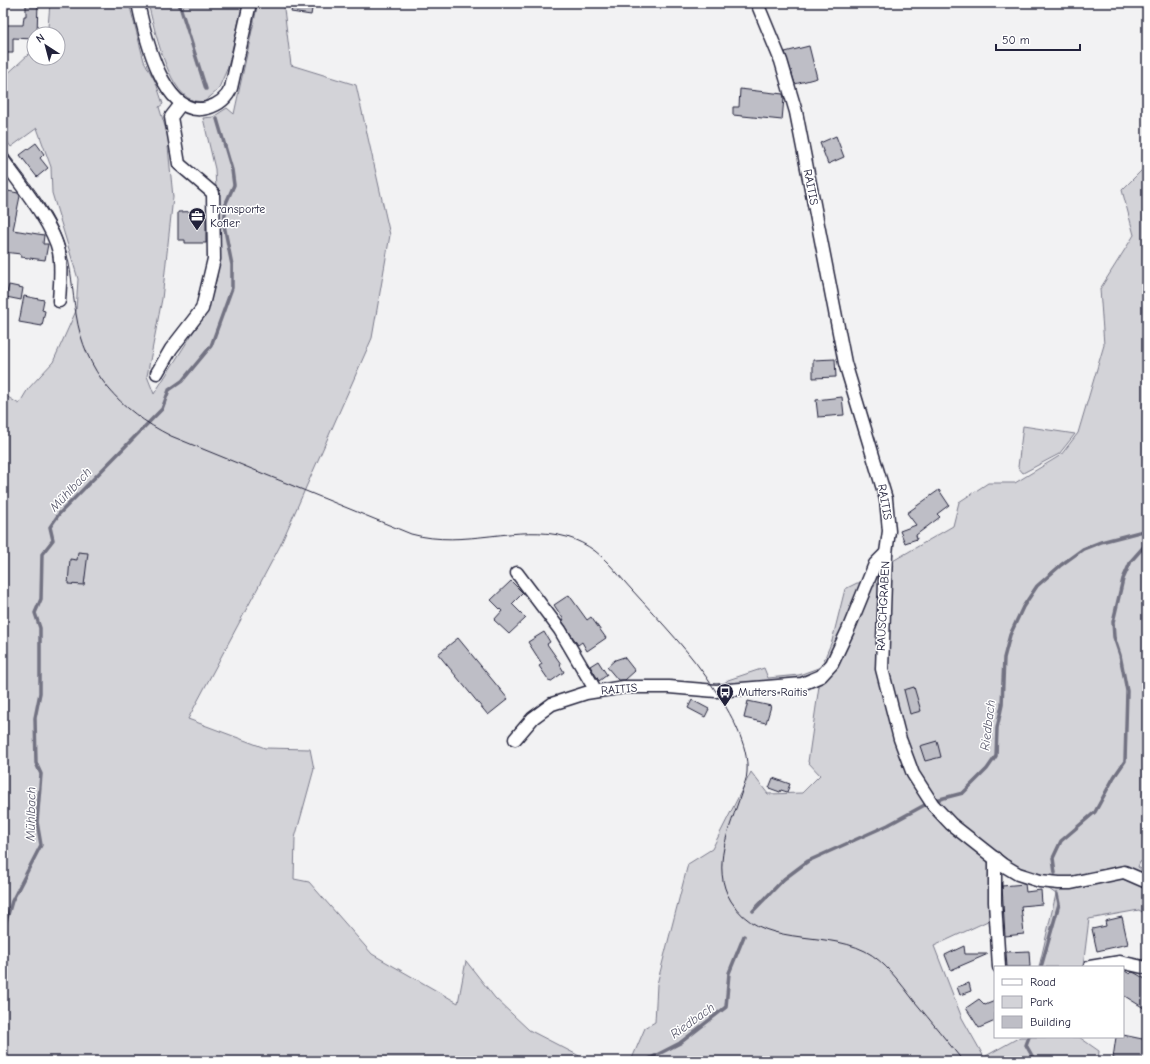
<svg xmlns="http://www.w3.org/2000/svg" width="1150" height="1064" viewBox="0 0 1150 1064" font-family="'Comic Neue',sans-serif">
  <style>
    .green { fill: #d3d3d8; stroke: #7a7a8a }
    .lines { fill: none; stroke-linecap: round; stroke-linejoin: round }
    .stream { stroke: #727282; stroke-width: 3.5 }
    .building { fill: #bebec6; stroke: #22223b }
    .minor-casing { stroke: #22223b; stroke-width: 15 }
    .minor { stroke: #fff; stroke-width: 12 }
    .tram { stroke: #22223b; stroke-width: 1 }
    .labels { text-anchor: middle; stroke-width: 3; stroke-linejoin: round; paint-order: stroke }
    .street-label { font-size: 12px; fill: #22223b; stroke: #fff }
    .poi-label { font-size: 12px; fill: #22223b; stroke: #fff; text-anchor: start }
    .water-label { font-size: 13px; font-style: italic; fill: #58586b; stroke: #fff }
  </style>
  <rect width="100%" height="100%" fill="#f2f2f3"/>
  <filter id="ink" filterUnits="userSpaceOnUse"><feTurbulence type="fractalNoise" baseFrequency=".025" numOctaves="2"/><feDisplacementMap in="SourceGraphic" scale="8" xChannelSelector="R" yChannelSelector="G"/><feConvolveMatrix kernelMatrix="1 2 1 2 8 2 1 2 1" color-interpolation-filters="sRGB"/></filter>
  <g filter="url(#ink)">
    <g class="green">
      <polygon points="50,3 129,3 144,61 156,83 163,104 159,107 171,146 168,147 173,197 162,299 147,376 154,394 208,309 217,277 218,232 215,169 203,118 213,117 227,108 234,114 258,3 285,3 284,9 291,65 356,85 390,235 372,338 280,546 188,719 265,748 310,749 314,769 295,838 294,879 309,882 372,954 458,1003 466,961 495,998 529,1030 589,1061 3,1061 3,394 19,404 28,389 53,362 76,311 78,279 52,193 51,167 37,128 11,147 3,136 3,78 29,54 34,47 34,58 58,58 58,34 43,34 48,27"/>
      <path d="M148 3H243L228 67 218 90 204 102C201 101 195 102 192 100 167 90 154 27 148 3Z"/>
      <polygon points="1147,165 1147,860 1140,862 1138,867 1147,873 1147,915 1139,910 1089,919 1083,967 1039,967 1056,894 988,846 992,919 934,946 962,1018 984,1057 1020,1037 1079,1037 1099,1051 1098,1061 631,1061 645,1028 655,1022 657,984 688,864 712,849 751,772 768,794 802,793 820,775 808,762 819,686 721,686 728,680 764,668 768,678 799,675 821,667 832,641 845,589 857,583 872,583 879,569 953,526 959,502 988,483 1015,483 1061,455 1078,433 1104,345 1100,289 1134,235 1122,190"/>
      <polygon points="1023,426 1075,434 1059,454 1023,473 1018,467"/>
    </g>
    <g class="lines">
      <g class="stream">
        <polyline points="179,3 206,89"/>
        <polyline points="1055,873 1053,858 1061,841 1095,812 1114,777 1125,761 1127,691 1120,655 1114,637 1113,622 1123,579 1131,561 1147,543"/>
        <polyline points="753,911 784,879 808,861 888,825 932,801 963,793 987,769 996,756 997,728 1002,705 1004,658 1010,635 1023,607 1037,586 1061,565 1083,549 1101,542 1147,530"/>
        <polyline points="3,932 12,901 41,845 37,822 41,774 36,763 35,718 40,693 40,628 35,613 41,599 42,554 53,540 50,527 59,514 162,409 169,390 182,381 211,346 232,288 232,265 224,225 226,203 234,185 232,170 217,119"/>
        <polyline points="1041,967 1059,904 1057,894"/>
        <polyline points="1029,1037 1026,1045 1035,1061"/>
        <polyline points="645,1061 680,1043 726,1007 729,973 744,936"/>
      </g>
    </g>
    <g class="building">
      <polygon points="26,3 38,3 37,34 34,34 34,39 13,38 13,53 3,53 3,25 23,25 24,16 26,16"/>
      <polygon points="293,3 313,3 311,15 291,12"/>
      <polygon points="809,46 817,78 795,84 785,52"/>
      <polygon points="740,89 783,94 784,98 782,120 733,115 733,107 739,107"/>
      <polygon points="836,136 844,157 828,164 820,143"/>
      <polygon points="36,143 44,154 40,158 48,168 37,177 20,155"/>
      <polygon points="3,190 18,193 20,196 13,230 44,235 43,244 48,244 45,260 21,257 21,254 3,252"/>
      <polygon points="206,211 206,243 185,243 185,240 178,240 178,212"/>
      <polygon points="9,285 23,288 21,300 6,297"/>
      <polygon points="24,296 44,300 42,310 45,311 42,326 19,322"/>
      <polygon points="835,359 836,377 813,378 813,360"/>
      <polygon points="842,397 844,415 818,417 816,400"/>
      <polygon points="939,490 949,505 937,514 940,517 916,535 917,539 905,543 900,531 916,525 907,513"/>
      <polygon points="78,552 88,553 84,585 68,584 70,559 77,560"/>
      <polygon points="511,581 523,593 512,604 526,618 509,634 494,620 502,611 491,600"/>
      <polygon points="569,595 587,620 591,617 606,638 587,651 582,642 578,645 562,621 564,620 554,605"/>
      <polygon points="544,632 550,642 547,644 561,664 560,665 564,672 550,682 539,666 542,664 528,642"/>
      <polygon points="458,638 508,699 488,715 438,654"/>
      <polygon points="624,657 635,671 625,680 618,680 607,667 615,660"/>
      <polygon points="598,661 607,675 599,681 590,666"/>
      <polygon points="914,687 921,711 910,714 904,690"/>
      <polygon points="692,700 709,709 705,717 688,708"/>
      <polygon points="748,701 771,706 766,723 744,718"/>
      <polygon points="937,741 941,757 925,761 920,746"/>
      <polygon points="773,778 790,784 787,792 781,790 780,792 769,788"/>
      <polygon points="1025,884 1026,892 1041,890 1042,904 1021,906 1024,934 1005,936 1002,886"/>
      <polygon points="1122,917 1128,944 1097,951 1092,929 1106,926 1105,921"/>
      <polygon points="964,946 965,954 988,954 951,970 945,955"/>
      <polygon points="1029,951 1030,967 1007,967 1006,952"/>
      <polygon points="1123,970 1130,974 1132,972 1135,973 1147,980 1147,1010 1123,995"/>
      <polygon points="969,983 971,991 960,995 957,987"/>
      <polygon points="979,999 985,1005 995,1001 995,1021 979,1028 966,1008"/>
      <polygon points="1123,1035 1147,1040 1147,1061 1120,1061 1113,1058 1116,1037 1123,1037"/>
    </g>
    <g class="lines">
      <g class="minor-casing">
        <g id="minor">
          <path d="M138 3C144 32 163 120 207 108 218 105 227 98 231 88L250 3"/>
          <polyline points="757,3 781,61 796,112 845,363 886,499 889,531 886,553 882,669 900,739 913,774 933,805 951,824 1003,865 1018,874 1040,881 1059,883 1071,883 1124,872 1147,882"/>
          <path d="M3 160C20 184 53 224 59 252 62 268 60 284 59 301"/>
          <polyline points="157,373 171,349 202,309 214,259 213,193 179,164 171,117 181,104"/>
          <polyline points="517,573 560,630 596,691"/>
          <polyline points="515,739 533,718 552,704 586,693 624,687 669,687 716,691 802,684 821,676 832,664 848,630 875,564 886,553"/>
          <polyline points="995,858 995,902 999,967"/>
          <polyline points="1090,967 1120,962 1147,968"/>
        </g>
      </g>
      <use href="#minor" class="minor"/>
      <path class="tram" d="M3 147C25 178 53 209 64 245 72 267 72 291 76 314 85 372 119 410 171 436L411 534C466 549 517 523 567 537 577 540 587 545 595 551 609 562 620 577 632 590 660 621 693 655 715 690 730 712 749 745 747 772 747 779 743 787 741 794 730 828 710 867 731 901 760 949 821 929 865 951 885 961 901 984 915 1002 931 1021 947 1041 963 1061"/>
    </g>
  </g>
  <defs>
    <g id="office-pin" transform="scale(0.9)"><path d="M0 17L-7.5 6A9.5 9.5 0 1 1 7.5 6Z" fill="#22223b" stroke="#fff"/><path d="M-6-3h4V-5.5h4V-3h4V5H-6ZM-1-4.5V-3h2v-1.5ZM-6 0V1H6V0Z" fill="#fff"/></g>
    <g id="bus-pin" transform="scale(0.9)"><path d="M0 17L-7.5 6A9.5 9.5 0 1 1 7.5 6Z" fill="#22223b" stroke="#fff"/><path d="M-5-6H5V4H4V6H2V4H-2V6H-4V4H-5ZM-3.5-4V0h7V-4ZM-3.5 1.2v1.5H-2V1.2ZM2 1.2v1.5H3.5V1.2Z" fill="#fff"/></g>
  </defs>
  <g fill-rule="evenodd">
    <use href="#office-pin" x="197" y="216"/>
    <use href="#bus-pin" x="725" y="692"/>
  </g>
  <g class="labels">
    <g class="street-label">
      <text transform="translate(811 187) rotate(79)" y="4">RAITIS</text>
      <text transform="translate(885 502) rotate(80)" y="4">RAITIS</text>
      <text transform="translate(883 606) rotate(-87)" y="4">RAUSCHGRABEN</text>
      <text transform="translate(619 689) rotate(-5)" y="4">RAITIS</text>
    </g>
    <g class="poi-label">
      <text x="210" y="213">Transporte<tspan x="210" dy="14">Kofler</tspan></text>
      <text x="738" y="696">Mutters Raitis</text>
    </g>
    <g class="water-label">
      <text transform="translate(70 489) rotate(-47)" y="5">Mühlbach</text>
      <text transform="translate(987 725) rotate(-83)" y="5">Riedbach</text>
      <text transform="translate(30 814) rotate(-89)" y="5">Mühlbach</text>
      <text transform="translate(692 1020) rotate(-36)" y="5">Riedbach</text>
    </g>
  </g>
  <rect width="1150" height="1064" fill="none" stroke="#fff" stroke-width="16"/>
  <rect x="8" y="8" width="1134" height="1048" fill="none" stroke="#22223b" stroke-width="1.5" filter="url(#ink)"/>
  <rect x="994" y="966" width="130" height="72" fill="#ffffff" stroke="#a7a7b1"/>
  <rect x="1002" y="979" width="20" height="6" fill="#ffffff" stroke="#a7a7b1"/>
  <text x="1030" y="986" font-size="12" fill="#22223b">Road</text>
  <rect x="1002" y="996" width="20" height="12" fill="#d3d3d8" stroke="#a7a7b1"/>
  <text x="1030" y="1006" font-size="12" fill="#22223b">Park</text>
  <rect x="1002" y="1016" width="20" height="12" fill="#bebec6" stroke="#a7a7b1"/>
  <text x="1030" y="1026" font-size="12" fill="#22223b">Building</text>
  <g transform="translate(46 46) rotate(324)"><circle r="19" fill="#ffffff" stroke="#a7a7b1"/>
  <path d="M0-3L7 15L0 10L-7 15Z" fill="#22223b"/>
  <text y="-6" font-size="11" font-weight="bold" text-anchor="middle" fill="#22223b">N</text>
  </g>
  <path d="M996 44v6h84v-6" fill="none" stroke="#22223b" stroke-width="2"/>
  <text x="1002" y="44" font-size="12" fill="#22223b" stroke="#ffffff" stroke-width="3" paint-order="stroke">50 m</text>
</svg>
